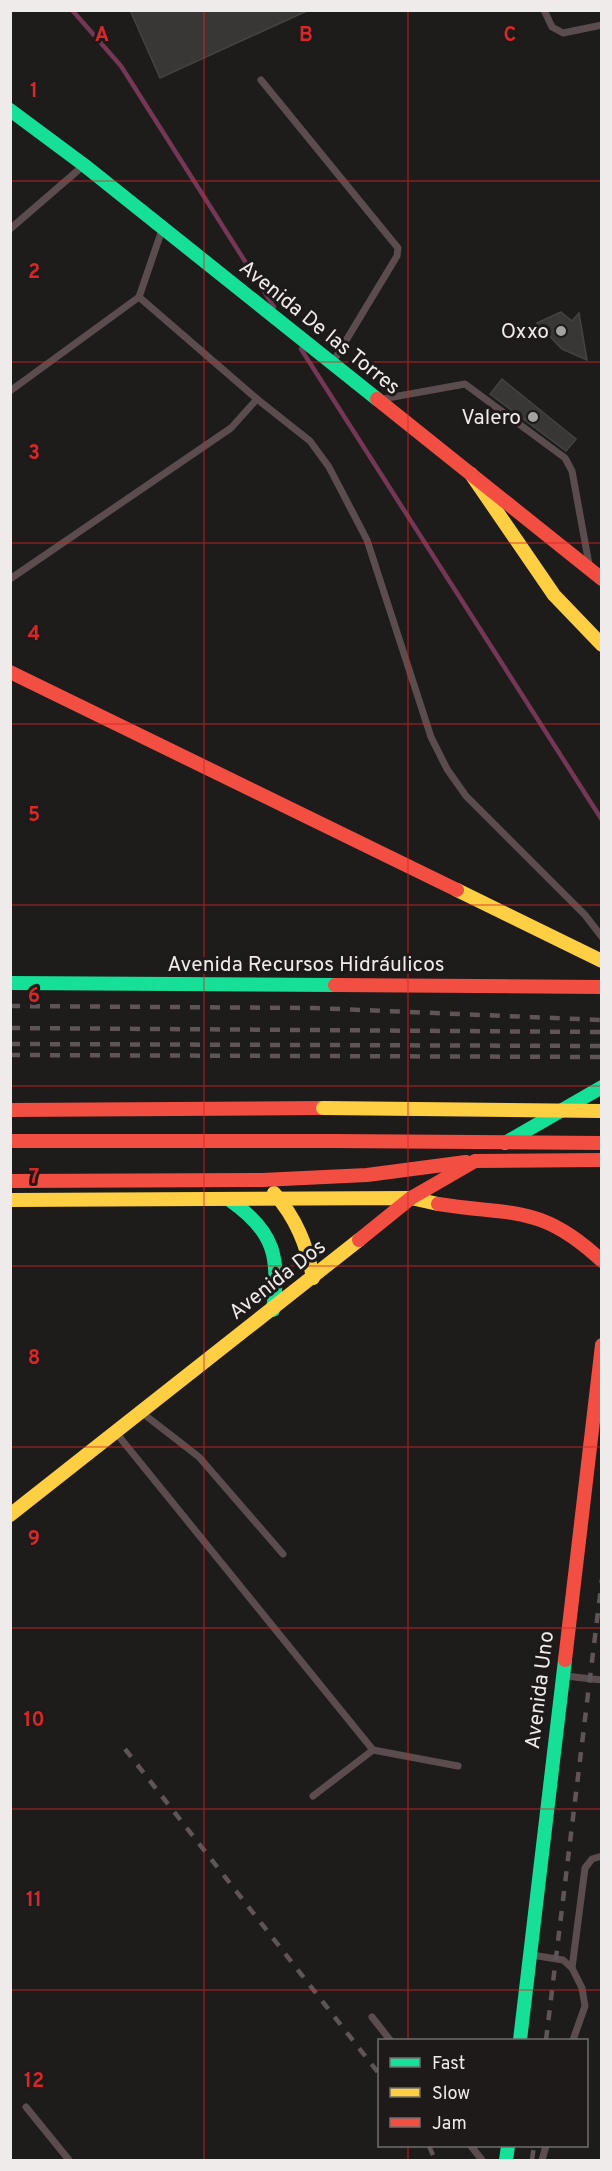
<svg xmlns="http://www.w3.org/2000/svg" width="612" height="2171" viewBox="0 0 612 2171" font-family="Overpass,sans-serif">
  <style>
    .lines { fill: none; stroke-linecap: round; stroke-linejoin: round }
    .stream { stroke: #743754; stroke-width: 4.5 }
    .building { fill: #393736; stroke: #444242; stroke-width: 1.5 }
    .lane { stroke: #5b4c4e; stroke-width: 7 }
    .fast { stroke: #16e098; stroke-width: 14 }
    .slow { stroke: #ffcf43; stroke-width: 14 }
    .jam { stroke: #f24e42; stroke-width: 14 }
    .rail { stroke: #5d5556; stroke-width: 4.5; stroke-dasharray: 10 10; stroke-linecap: butt }
    .slow-bridge { stroke: #ffcf43; stroke-width: 14 }
    .jam-bridge { stroke: #f24e42; stroke-width: 14 }
    .grid { fill: none; stroke: #d62828; stroke-width: 1.5; stroke-opacity: 0.55 }
    .poi-dot { fill: #a5a2a2; stroke: #1f1a1a; stroke-width: 2 }
    .labels { text-anchor: middle; stroke-width: 6; stroke-linejoin: round; paint-order: stroke }
    .street-label { font-size: 21px; fill: #eeebea; stroke: #1f1a1a }
    .poi-label { font-size: 21px; fill: #eeebea; stroke: #1f1a1a; text-anchor: end }
    .grid-label { font-size: 20px; text-anchor: middle; font-weight: bold; fill: #d62828; stroke: #1f1a1a; stroke-width: 6; stroke-linejoin: round; paint-order: stroke }
  </style>
  <rect width="100%" height="100%" fill="#1e1b1b"/>
  <g class="lines">
    <g class="stream">
      <polyline points="72,10 121,66 274,307"/>
      <polyline points="301,349 602,820"/>
    </g>
  </g>
  <g class="building">
    <polygon points="130,10 309,10 160,78"/>
    <polygon points="561,312 572,321 579,313 587,360 562,349 537,323"/>
    <polygon points="502,379 576,439 566,451 490,394"/>
  </g>
  <g class="lines">
    <g class="lane">
      <polyline points="544,10 552,27 563,33 602,25"/>
      <polyline points="261,80 398,248 397,256 333,362"/>
      <polyline points="10,229 83,166"/>
      <polyline points="10,391 139,297 162,230"/>
      <polyline points="257,399 310,441 329,467 367,540 431,737 447,769 466,796 585,915 602,937"/>
      <polyline points="382,399 465,384 565,458 572,471 589,564"/>
      <polyline points="10,579 231,428 257,399 139,297"/>
      <polyline points="141,1412 199,1457 283,1554"/>
      <polyline points="117,1434 373,1750 313,1796"/>
      <polyline points="565,1676 602,1680"/>
      <polyline points="373,1750 458,1766"/>
      <polyline points="532,1955 563,1960 572,1968 582,1988 585,2006 573,2040"/>
      <polyline points="572,1968 585,1868 592,1859 602,1856"/>
      <polyline points="372,2017 390,2040"/>
      <polyline points="26,2107 69,2160"/>
      <polyline points="471,2146 482,2160"/>
      <polyline points="542,2160 546,2146"/>
    </g>
    <g class="fast">
      <polyline points="10,110 84,165 377,399"/>
      <polyline points="10,983 335,985"/>
      <polyline points="505,1143 602,1087"/>
      <path d="M231 1201C275 1232 280 1258 273 1310"/>
      <polyline points="520,2040 565,1660"/>
      <polyline points="506,2160 508,2146"/>
    </g>
    <g class="slow">
      <polyline points="471,474 554,595 602,645"/>
      <polyline points="457,890 602,961"/>
      <path d="M274 1193C296 1218 307 1245 313 1278"/>
      <polyline points="10,1200 411,1198 438,1204"/>
      <polyline points="10,1515 359,1240"/>
    </g>
    <g class="jam">
      <polyline points="377,399 602,579"/>
      <polyline points="10,672 457,890"/>
      <polyline points="335,985 602,987"/>
      <polyline points="10,1110 323,1108"/>
      <polyline points="10,1141 334,1141"/>
      <polyline points="10,1181 262,1180 367,1175 466,1162"/>
      <path d="M438 1204C514 1216 541 1204 602 1261"/>
      <polyline points="359,1240 411,1198 475,1161 602,1160"/>
      <polyline points="565,1660 602,1345"/>
    </g>
    <g class="rail">
      <polyline points="10,1006 314,1008 602,1020"/>
      <polyline points="10,1028 602,1032"/>
      <polyline points="10,1044 602,1046"/>
      <polyline points="10,1055 602,1057"/>
      <polyline points="125,1749 380,2075"/>
      <polyline points="546,2040 602,1579"/>
      <polyline points="429,2146 435,2160"/>
      <polyline points="532,2160 534,2146"/>
    </g>
    <polyline class="slow-bridge" points="323,1108 602,1111"/>
    <polyline class="jam-bridge" points="334,1141 602,1143"/>
  </g>
  <path class="grid" d="M204 10V2160M408 10V2040M10 181H602M10 362H602M10 543H602M10 724H602M10 905H602M10 1086H602M10 1266H602M10 1447H602M10 1628H602M10 1809H602M10 1990H602M408 2146V2160"/>
  <g class="poi-dot">
    <circle cx="561" cy="331" r="6"/>
    <circle cx="533" cy="417" r="6"/>
  </g>
  <g class="labels">
    <g class="street-label">
      <text transform="translate(320 327) rotate(39)" y="7">Avenida De las Torres</text>
      <text x="306" y="971">Avenida Recursos Hidráulicos</text>
      <text transform="translate(277 1279) rotate(-38)" y="7">Avenida Dos</text>
      <text transform="translate(539 1690) rotate(-83)" y="7">Avenida Uno</text>
    </g>
    <g class="poi-label">
      <text x="549" y="338">Oxxo</text>
      <text x="521" y="424">Valero</text>
    </g>
  </g>
  <g class="grid-label">
    <text x="102" y="41">A</text>
    <text x="306" y="41">B</text>
    <text x="510" y="41">C</text>
    <text x="34" y="97">1</text>
    <text x="34" y="278">2</text>
    <text x="34" y="459">3</text>
    <text x="34" y="640">4</text>
    <text x="34" y="821">5</text>
    <text x="34" y="1002">6</text>
    <text x="34" y="1183">7</text>
    <text x="34" y="1364">8</text>
    <text x="34" y="1545">9</text>
    <text x="34" y="1726">10</text>
    <text x="34" y="1906">11</text>
    <text x="34" y="2087">12</text>
  </g>
  <rect width="612" height="2171" fill="none" stroke="#eeebea" stroke-width="24"/>
  <rect x="378" y="2039" width="210" height="108" fill="#1f1a1a" stroke="#726e6d" stroke-width="1.5"/>
  <rect x="390" y="2058" width="30" height="9" fill="#16e098" stroke="#726e6d" stroke-width="1.5"/>
  <text x="432" y="2069" font-size="18" fill="#eeebea">Fast</text>
  <rect x="390" y="2088" width="30" height="9" fill="#ffcf43" stroke="#726e6d" stroke-width="1.5"/>
  <text x="432" y="2099" font-size="18" fill="#eeebea">Slow</text>
  <rect x="390" y="2118" width="30" height="9" fill="#f24e42" stroke="#726e6d" stroke-width="1.5"/>
  <text x="432" y="2129" font-size="18" fill="#eeebea">Jam</text>
</svg>
